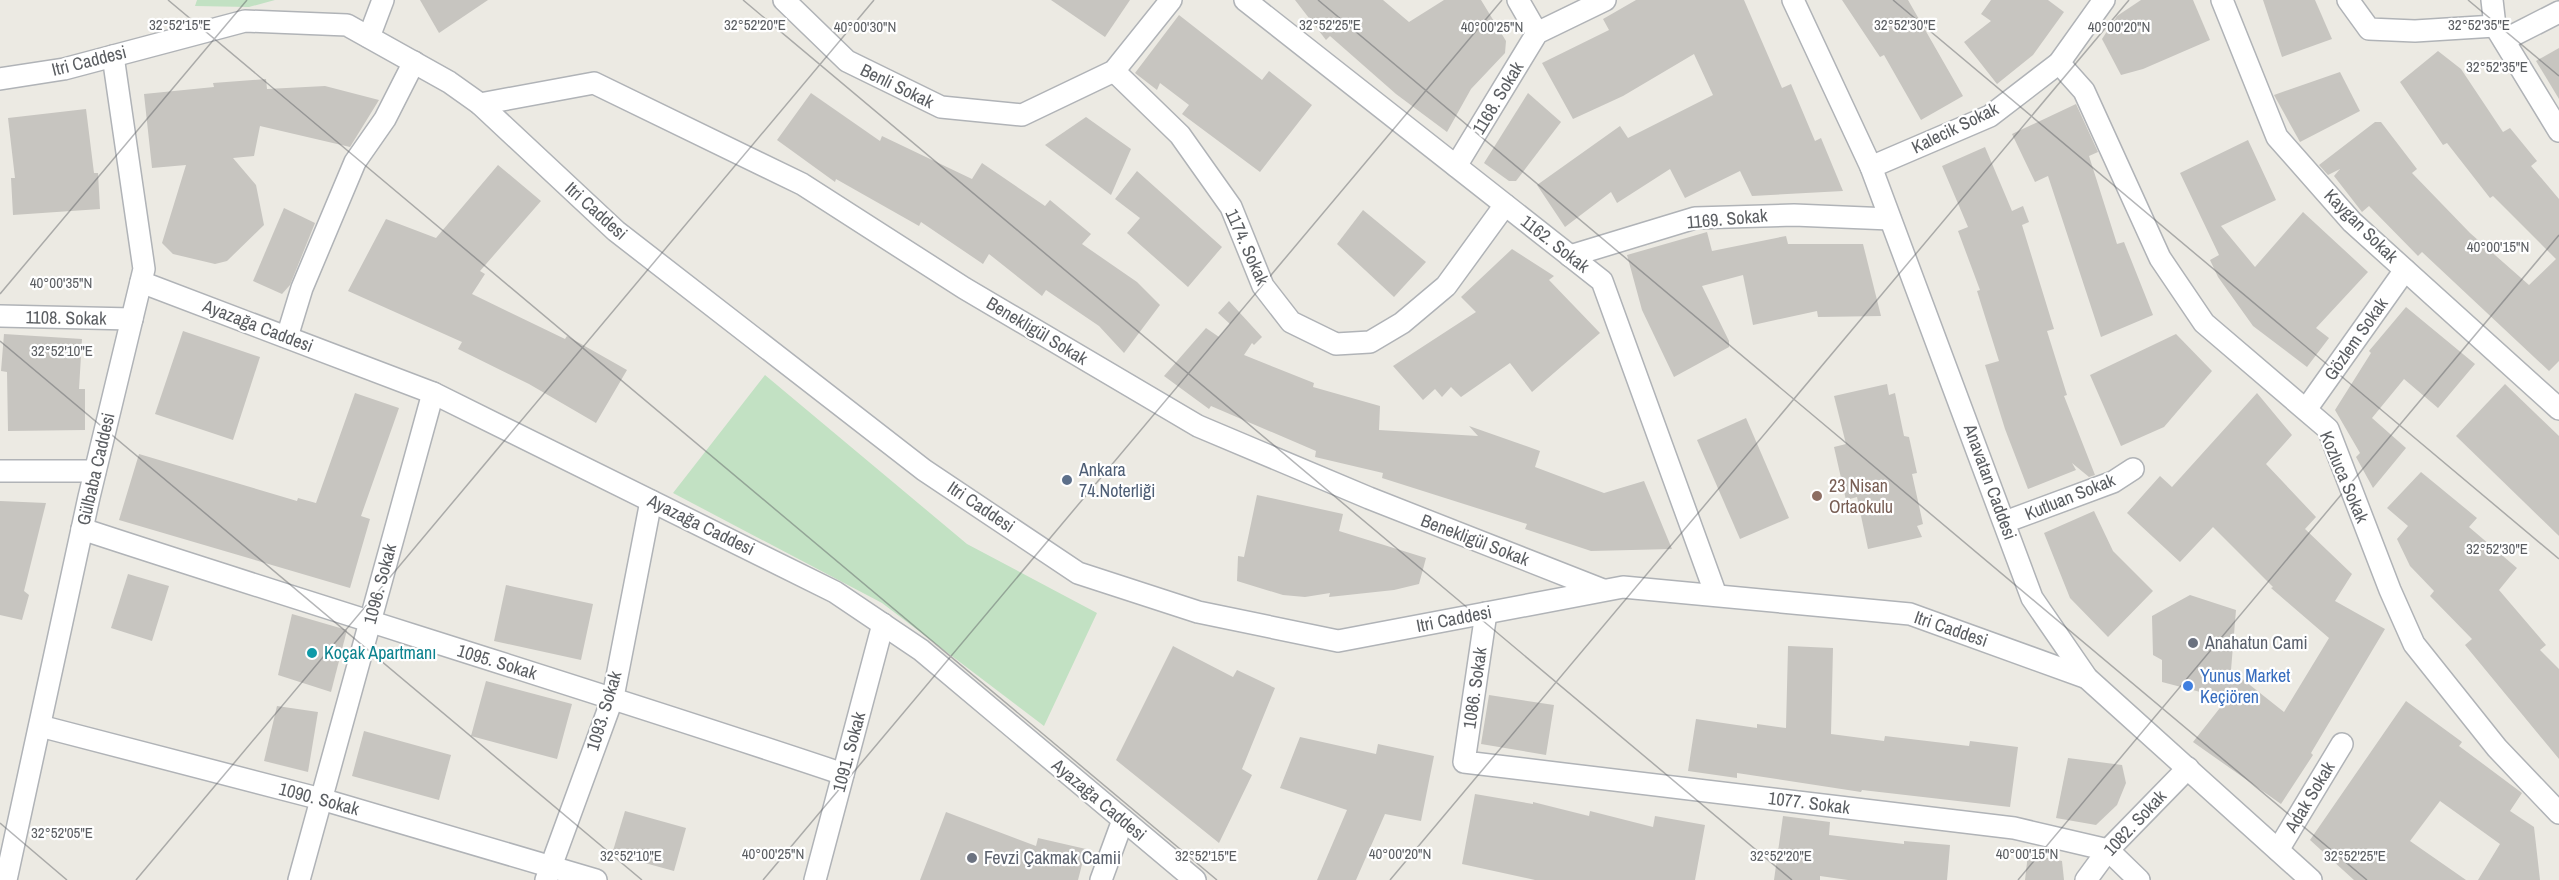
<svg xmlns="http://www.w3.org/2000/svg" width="2559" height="880" viewBox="0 0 2559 880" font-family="'Archivo Narrow',sans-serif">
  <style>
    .green { fill: #c2e1c3 }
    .building { fill: #c7c5c0 }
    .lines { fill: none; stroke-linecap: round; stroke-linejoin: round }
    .minor-casing { stroke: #b0b3b7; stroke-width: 24 }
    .minor { stroke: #fff; stroke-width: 21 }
    .ticks { fill: none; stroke: #5b5e62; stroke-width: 1.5; stroke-opacity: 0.45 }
    .service-dot { fill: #5c6f8a; stroke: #fff; stroke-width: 2 }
    .education-dot { fill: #8d6e63; stroke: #fff; stroke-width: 2 }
    .worship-dot { fill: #6b7280; stroke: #fff; stroke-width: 2 }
    .culture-dot { fill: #0f9aa8; stroke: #fff; stroke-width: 2 }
    .shop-dot { fill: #3f7fe0; stroke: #fff; stroke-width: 2 }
    .labels { text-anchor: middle; stroke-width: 4.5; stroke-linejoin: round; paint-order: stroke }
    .street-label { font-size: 18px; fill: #5b5e62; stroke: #fff }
    .service-label { font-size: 18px; fill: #4e5e75; stroke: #fff; text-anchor: start }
    .education-label { font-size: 18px; fill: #785e54; stroke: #fff; text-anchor: start }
    .worship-label { font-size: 18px; fill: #5b616d; stroke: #fff; text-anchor: start }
    .culture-label { font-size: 18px; fill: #0d838f; stroke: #fff; text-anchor: start }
    .shop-label { font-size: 18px; fill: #366cbe; stroke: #fff; text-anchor: start }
    .ticks-label { font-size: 15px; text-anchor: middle; fill: #5b5e62; stroke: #fff; stroke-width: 4.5; stroke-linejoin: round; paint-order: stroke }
  </style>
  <rect width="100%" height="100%" fill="#eceae3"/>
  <g class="green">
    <polygon points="197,0 275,0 249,7 195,6"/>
    <polygon points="765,375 967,544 1097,613 1044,726 882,603 673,493"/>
  </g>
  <g class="building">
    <polygon points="420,0 488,0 439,33"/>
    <polygon points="1051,0 1130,0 1105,37"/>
    <polygon points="1295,0 1383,0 1409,22 1444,0 1481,0 1506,41 1505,53 1471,89 1447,132 1396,94 1330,36 1326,40"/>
    <polygon points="1636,0 1744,0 1782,88 1791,84 1815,141 1821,138 1843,191 1752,196 1740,171 1685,198 1670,169 1617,203 1611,192 1565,227 1537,185 1620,126 1628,138 1713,95 1694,54 1623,96 1573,119 1542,63 1609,30 1603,19"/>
    <polygon points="1842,0 1908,0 1963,96 1921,120 1884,55 1880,57"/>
    <polygon points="1991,0 2048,0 2064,12 2033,55 1997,84 1964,42 1991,21 1981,14"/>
    <polygon points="2141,0 2193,0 2210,40 2143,69 2121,75 2102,39 2117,16"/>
    <polygon points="2263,0 2315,0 2332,39 2282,57"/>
    <polygon points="1179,15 1262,80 1269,71 1312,105 1260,172 1182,114 1189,105 1160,83 1157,90 1135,73"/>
    <polygon points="2559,48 2559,99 2536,61"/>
    <polygon points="2438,51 2461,69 2503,132 2510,128 2537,161 2531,166 2559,199 2559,361 2549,371 2422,252 2418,256 2369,206 2362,212 2334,176 2340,169 2328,175 2319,165 2375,122 2381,122 2417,169 2412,173 2470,233 2529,285 2556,259 2493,196 2490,198 2447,143 2443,145 2400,82"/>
    <polygon points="2340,72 2360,111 2300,142 2274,95"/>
    <polygon points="266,79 267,89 325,86 379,100 350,147 260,126 254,156 233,158 256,185 264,225 227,261 215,264 173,254 162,243 186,165 152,168 144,94 214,87 213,83"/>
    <polygon points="811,93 880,141 882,136 972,179 982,163 1045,206 1050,200 1091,234 1082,244 1137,282 1160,305 1124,353 1099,326 1046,290 1042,296 989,254 983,264 921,222 919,226 836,179 835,182 777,140"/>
    <polygon points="1528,93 1561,122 1516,181 1509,181 1484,163"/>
    <polygon points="2076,104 2098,152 2089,156 2117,244 2124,242 2153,315 2101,337 2048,176 2035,182 2012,134"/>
    <polygon points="86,109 94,173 98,173 100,209 13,215 11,178 15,178 8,118"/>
    <polygon points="1086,117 1131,149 1111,195 1045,145"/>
    <polygon points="2248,140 2276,200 2221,226 2255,267 2303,212 2368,272 2316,328 2329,338 2307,367 2253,326 2218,277 2210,260 2219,255 2180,173"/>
    <polygon points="1985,147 2012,211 2023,206 2029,222 2022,225 2054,329 2047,331 2067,395 2064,396 2095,475 2089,477 2072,463 2076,470 2028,489 2005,429 1985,365 1999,361 1977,291 1980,290 1958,231 1968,227 1942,166"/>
    <polygon points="498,165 541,201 480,271 485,274 472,294 565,339 567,336 627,370 596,423 529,384 458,349 462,342 348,291 386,219 436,238"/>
    <polygon points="1137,171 1222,247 1188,287 1127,233 1140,218 1115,199"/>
    <polygon points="284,208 315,223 290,285 282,294 253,281"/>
    <polygon points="1363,210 1426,262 1394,297 1337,244"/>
    <polygon points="1707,232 1712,251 1786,236 1788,244 1863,244 1881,316 1818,317 1817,311 1753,325 1743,275 1702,286 1729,341 1729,347 1674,377 1642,310 1627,255"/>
    <polygon points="1512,249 1554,276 1549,280 1600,333 1532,392 1510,363 1461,397 1451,387 1442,397 1435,389 1423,400 1393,366 1476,312 1461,297"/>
    <polygon points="1229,301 1262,337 1254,345 1252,343 1244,355 1314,383 1313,387 1380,406 1379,430 1478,436 1469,426 1540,451 1535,467 1604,493 1644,481 1672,549 1591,551 1525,529 1527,524 1382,478 1383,473 1315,457 1316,451 1211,406 1209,409 1164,376 1206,328 1219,337 1230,324 1218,313"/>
    <polygon points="2406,307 2475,364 2438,408 2404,379 2372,418 2406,448 2373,488 2356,457 2360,453 2335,410 2371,353 2369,351"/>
    <polygon points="183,331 260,357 233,440 155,414"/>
    <polygon points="4,334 82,339 79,389 85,389 85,430 8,431 7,372 1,371"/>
    <polygon points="2176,334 2212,371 2164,427 2121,446 2090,375"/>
    <polygon points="1887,384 1889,395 1895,393 1904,436 1909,437 1917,473 1912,474 1923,524 1917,526 1922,537 1868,549 1857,497 1846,500 1834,447 1846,444 1834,396"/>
    <polygon points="2505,384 2559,436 2559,536 2456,436"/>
    <polygon points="355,393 399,408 361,516 370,519 350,588 119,520 139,454 297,501 298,498 316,503"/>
    <polygon points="2257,393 2292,435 2266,464 2316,517 2305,529 2352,574 2335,601 2385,629 2311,753 2313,755 2281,804 2193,742 2227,699 2162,682 2162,660 2153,655 2152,616 2190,595 2236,610 2231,670 2284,712 2329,638 2271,588 2273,587 2213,527 2180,562 2127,513 2160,476 2172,487"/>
    <polygon points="1746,418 1789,518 1740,539 1697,440"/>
    <polygon points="2421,472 2477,518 2469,527 2517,568 2499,590 2546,645 2540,650 2559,669 2559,759 2465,645 2472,639 2430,596 2434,591 2410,566 2397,539 2408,526 2387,508"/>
    <polygon points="1257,495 1343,514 1339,531 1426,558 1419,584 1394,590 1329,597 1330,593 1305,597 1283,595 1237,581 1238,556 1244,557"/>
    <polygon points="0,501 46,503 24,591 29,595 22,620 0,615"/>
    <polygon points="2094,511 2113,551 2153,591 2108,637 2070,598 2044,533"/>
    <polygon points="128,574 169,586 152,641 111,628"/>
    <polygon points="506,585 593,604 581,660 494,641"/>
    <polygon points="292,614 347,630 331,692 278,675"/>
    <polygon points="1173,646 1233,677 1237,670 1275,688 1242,769 1252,775 1219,843 1116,760"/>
    <polygon points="1788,646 1833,648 1831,734 1884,741 1885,736 1969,746 1970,741 2018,747 2010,807 1862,790 1861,792 1737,773 1737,778 1688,771 1696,719 1757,728 1757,724 1786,728"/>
    <polygon points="486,681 572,704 557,759 471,736"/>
    <polygon points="1489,695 1554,705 1546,755 1481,744"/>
    <polygon points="2406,701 2462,742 2459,746 2522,793 2510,811 2534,827 2540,880 2478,880 2500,844 2440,801 2410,841 2466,880 2354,880 2310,840"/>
    <polygon points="277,706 318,712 308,772 264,761"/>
    <polygon points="364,731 451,755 439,800 352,776"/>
    <polygon points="1300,737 1376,754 1378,744 1434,756 1421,821 1385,814 1356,880 1317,880 1347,810 1280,788"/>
    <polygon points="2068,758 2122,765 2126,783 2117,805 2096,825 2056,818"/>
    <polygon points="1475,794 1533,804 1533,802 1589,816 1590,811 1653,827 1655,816 1705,825 1695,880 1535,880 1462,864"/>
    <polygon points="625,811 686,828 674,871 612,854"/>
    <polygon points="946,812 1036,846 1038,838 1086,849 1078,880 920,880"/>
    <polygon points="1783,816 1830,822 1829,835 1904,844 1904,841 1950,845 1947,880 1848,880 1820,876 1820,880 1774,880"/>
    <polygon points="2028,854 2062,861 2064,880 2025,880"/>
  </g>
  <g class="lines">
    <g class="minor-casing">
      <g id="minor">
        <polyline points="784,0 847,61 941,107 1022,115 1114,71 1171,0"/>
        <polyline points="1245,0 1602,281 1716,595"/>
        <polyline points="1518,0 1537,33"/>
        <polyline points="1793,0 1871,167 2032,598 2087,678 2311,880"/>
        <polyline points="2222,0 2277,137 2352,222 2559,409"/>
        <polyline points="2348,0 2369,29 2415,31 2495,26"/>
        <polyline points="2492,0 2495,26 2559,131"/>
        <polyline points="369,37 383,0"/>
        <polyline points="2504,40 2559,12"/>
        <polyline points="2059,63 2084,91 2160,258 2204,323 2328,429 2390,590 2414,644 2497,748 2559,813"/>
        <polyline points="1114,71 1180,135 1231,207 1263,286 1291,322 1336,344 1370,342 1402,323 1446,286 1505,205"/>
        <polyline points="0,79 64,69 245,21 347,25 449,82 480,104 616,231 924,470 1078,573 1198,612 1338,641 1623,587 1910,614 2087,678"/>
        <polyline points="480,104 594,83 802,184 964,288 1198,426 1369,498 1603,590"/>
        <polyline points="1456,166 1537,33 1605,0"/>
        <polyline points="1871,167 1990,116 2059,63 2104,0"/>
        <polyline points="1570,256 1695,218 1794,215 1890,219"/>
        <polyline points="141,282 433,393 835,592 921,650 1195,880"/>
        <polyline points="0,316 132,319"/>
        <polyline points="287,337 302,288 355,162 385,119 414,62"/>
        <polyline points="2307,408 2405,270"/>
        <polyline points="0,471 95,471"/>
        <polyline points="2005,522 2113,482 2133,469"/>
        <path d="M82 529C335 612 590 689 843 774"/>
        <polyline points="1486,613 1464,762 2014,828 2108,850 2139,880"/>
        <polyline points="40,726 321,799 596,880"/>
        <polyline points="2278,850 2342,744"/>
        <polyline points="6,880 89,497 144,269 113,56"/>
        <polyline points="299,880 433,393"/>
        <polyline points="546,880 613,697 651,501"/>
        <polyline points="815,880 883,624"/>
        <polyline points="1101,880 1123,820"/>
        <polyline points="2086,880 2108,850 2188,768"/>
      </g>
    </g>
    <use href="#minor" class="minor"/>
  </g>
  <path class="ticks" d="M168 0 1217 880M743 0 1792 880M1318 0 2367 880M1893 0 2559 559M2468 0 2559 76M0 294 247 0M0 341 642 880M0 823 67 880M136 880 874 0M763 880 1502 0M1390 880 2129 0M2018 880 2559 235"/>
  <circle class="service-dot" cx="1067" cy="480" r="6"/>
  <circle class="education-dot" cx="1817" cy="496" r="6"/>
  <g class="worship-dot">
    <circle cx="2193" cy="643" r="6"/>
    <circle cx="972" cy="858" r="6"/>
  </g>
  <circle class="culture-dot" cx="312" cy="653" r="6"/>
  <circle class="shop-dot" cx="2188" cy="686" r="6"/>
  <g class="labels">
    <g class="street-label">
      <text transform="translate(89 61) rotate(-14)" y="6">Itri Caddesi</text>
      <text transform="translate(897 86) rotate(26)" y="6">Benli Sokak</text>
      <text transform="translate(1498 98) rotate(-59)" y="6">1168. Sokak</text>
      <text transform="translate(1955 128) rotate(-26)" y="6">Kalecik Sokak</text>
      <text transform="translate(596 211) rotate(42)" y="6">Itri Caddesi</text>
      <text transform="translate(1727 219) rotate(-5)" y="6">1169. Sokak</text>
      <text transform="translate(2361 226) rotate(45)" y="6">Kaygan Sokak</text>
      <text transform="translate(1555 244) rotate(38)" y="6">1162. Sokak</text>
      <text transform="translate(1247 247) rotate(66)" y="6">1174. Sokak</text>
      <text transform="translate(66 318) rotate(1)" y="6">1108. Sokak</text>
      <text transform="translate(258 326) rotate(21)" y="6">Ayazağa Caddesi</text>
      <text transform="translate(1037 331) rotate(31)" y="6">Benekligül Sokak</text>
      <text transform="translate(2356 339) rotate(-55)" y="6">Gözlem Sokak</text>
      <text transform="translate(96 469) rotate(-77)" y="6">Gülbaba Caddesi</text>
      <text transform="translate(2344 477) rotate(67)" y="6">Kozluca Sokak</text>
      <text transform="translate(1990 482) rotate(70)" y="6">Anavatan Caddesi</text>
      <text transform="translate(2070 497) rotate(-22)" y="6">Kutluan Sokak</text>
      <text transform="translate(981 507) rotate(34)" y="6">Itri Caddesi</text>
      <text transform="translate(701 525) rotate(26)" y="6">Ayazağa Caddesi</text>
      <text transform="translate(1475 540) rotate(21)" y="6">Benekligül Sokak</text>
      <text transform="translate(380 584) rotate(-75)" y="6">1096. Sokak</text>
      <text transform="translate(1454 619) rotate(-11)" y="6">Itri Caddesi</text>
      <text transform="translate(1951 629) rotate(19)" y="6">Itri Caddesi</text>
      <text transform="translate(497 662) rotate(17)" y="6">1095. Sokak</text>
      <text transform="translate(1475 688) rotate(-82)" y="6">1086. Sokak</text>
      <text transform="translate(604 711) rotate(-73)" y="6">1093. Sokak</text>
      <text transform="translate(849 752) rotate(-75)" y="6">1091. Sokak</text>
      <text transform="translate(2310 797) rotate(-59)" y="6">Adak Sokak</text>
      <text transform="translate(319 799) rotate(15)" y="6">1090. Sokak</text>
      <text transform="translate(1099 800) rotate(40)" y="6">Ayazağa Caddesi</text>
      <text transform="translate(1809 803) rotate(7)" y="6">1077. Sokak</text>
      <text transform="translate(2135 823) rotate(-47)" y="6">1082. Sokak</text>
    </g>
    <g class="service-label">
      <text x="1079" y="476">Ankara<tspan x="1079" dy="21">74.Noterliği</tspan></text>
    </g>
    <g class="education-label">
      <text x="1829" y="492">23 Nisan<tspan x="1829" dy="21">Ortaokulu</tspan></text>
    </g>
    <g class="worship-label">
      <text x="2205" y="649">Anahatun Cami</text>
      <text x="984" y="864">Fevzi Çakmak Camii</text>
    </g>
    <g class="culture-label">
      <text x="324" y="659">Koçak Apartmanı</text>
    </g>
    <g class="shop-label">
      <text x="2200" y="682">Yunus Market<tspan x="2200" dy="21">Keçiören</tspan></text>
    </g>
  </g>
  <g class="ticks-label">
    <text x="1905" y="30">32°52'30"E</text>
    <text x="180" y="30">32°52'15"E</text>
    <text x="755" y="30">32°52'20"E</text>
    <text x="1330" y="30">32°52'25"E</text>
    <text x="2479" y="30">32°52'35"E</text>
    <text x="865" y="32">40°00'30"N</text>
    <text x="1492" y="32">40°00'25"N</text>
    <text x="2119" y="32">40°00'20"N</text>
    <text x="2497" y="72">32°52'35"E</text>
    <text x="2498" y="252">40°00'15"N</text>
    <text x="61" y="288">40°00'35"N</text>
    <text x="62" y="356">32°52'10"E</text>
    <text x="2497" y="554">32°52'30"E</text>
    <text x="62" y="838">32°52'05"E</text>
    <text x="773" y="859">40°00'25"N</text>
    <text x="1400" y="859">40°00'20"N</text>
    <text x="2027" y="859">40°00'15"N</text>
    <text x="631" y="861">32°52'10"E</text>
    <text x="1206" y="861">32°52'15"E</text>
    <text x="1781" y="861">32°52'20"E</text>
    <text x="2355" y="861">32°52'25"E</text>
  </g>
</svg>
